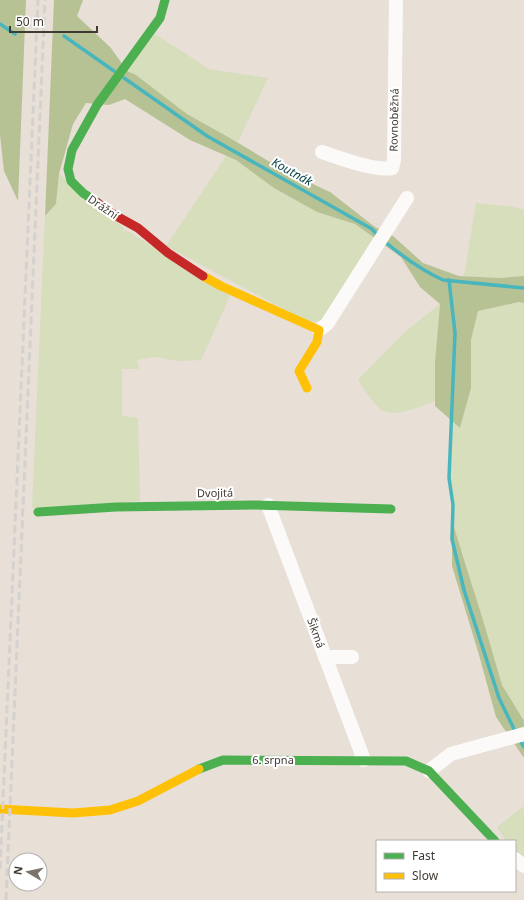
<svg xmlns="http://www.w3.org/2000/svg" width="524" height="900" viewBox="0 0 524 900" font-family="'Noto Sans',sans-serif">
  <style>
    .green { fill: #d6debc }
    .forest { fill: #b6c294 }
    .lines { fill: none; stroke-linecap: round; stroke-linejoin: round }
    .stream { stroke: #49b5bc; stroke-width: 3.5 }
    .street { stroke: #fcfaf9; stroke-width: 14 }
    .fast { stroke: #4caf50; stroke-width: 9 }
    .slow { stroke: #ffc107; stroke-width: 9 }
    .jam { stroke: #c62828; stroke-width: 9 }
    .rail { stroke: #d4d1cf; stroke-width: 3; stroke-dasharray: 8 4; stroke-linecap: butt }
    .labels { text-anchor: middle; stroke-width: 4; stroke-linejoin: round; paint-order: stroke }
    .street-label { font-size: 11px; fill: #403a34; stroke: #fff }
    .water-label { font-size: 12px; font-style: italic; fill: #023f44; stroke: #fff }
  </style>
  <rect width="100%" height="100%" fill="#e8dfd7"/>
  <g class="green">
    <polygon points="155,34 209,69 268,78 238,142 187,114 136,75 127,71"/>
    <polygon points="226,156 236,160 317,212 355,224 374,238 326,318 319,321 308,322 166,246"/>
    <polygon points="59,174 124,228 122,233 126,230 230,296 201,360 180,361 154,357 137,360 139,369 122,369 122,416 138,418 140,501 32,508 45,216 56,204"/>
    <polygon points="476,203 515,207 524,210 524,276 500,278 464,276"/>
    <polygon points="519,302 524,303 524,721 502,685 462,551 452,539 453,505 449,478 452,421 460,428 471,388 471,340 478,311"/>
    <path d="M440 304 435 362V401C421 406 392 420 379 408 371 400 364 389 358 380L405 332Z"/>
    <polygon points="524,806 524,859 515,851 515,841 506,841 497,827"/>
  </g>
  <g class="forest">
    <polygon points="0,0 26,0 18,201 4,171 0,135"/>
    <polygon points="54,0 83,0 77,16 111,48 127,71 136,75 187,114 230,138 285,171 330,192 375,227 393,236 423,263 459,276 500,278 524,276 524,303 519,302 478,311 471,340 471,388 460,428 435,406 435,362 440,304 420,287 401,257 355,224 317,212 274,188 236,160 190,140 125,99 109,105 86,103 73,124 59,174 56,204 45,216"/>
    <polygon points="452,521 483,620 502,685 524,721 524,758 496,717 479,655 452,566"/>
  </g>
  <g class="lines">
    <g class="stream">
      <polyline points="0,24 15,34"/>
      <polyline points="64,36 114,71"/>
      <polyline points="124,78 207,136 372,229 379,237"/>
      <path d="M384 241C402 256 421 270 443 280L524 288"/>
      <polyline points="449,280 455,333 449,478 453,505 452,539 464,590 499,698 515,731"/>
      <polyline points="521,742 524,747"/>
    </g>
    <g class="street">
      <path d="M322 152C340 158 374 171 392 168L394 160 396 0"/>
      <polyline points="319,330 327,324 407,198"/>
      <polyline points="268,505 364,760"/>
      <polyline points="325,657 352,657"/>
      <polyline points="429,771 451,754 524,734"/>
      <polyline points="515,859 524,866"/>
    </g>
    <g class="fast">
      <polyline points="98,203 83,193 71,181 68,169 72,150 97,105 160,18 165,0"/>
      <polyline points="38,512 116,507 255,505 391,509"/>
      <polyline points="199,769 223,760 406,761 429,771 495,841"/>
    </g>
    <g class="slow">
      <polyline points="203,276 221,286 319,330 317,342 299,371 307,388"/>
      <polyline points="0,809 73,813 110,810 138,801 199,769"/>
    </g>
    <polyline class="jam" points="98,203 111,213 138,228 168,253 203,276"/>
    <g class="rail">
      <polyline points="0,869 38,0"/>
      <polyline points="6,900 45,0"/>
    </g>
  </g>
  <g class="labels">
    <g class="street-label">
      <text transform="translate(394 120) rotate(-89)" y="4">Rovnoběžná</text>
      <text transform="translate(103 207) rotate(34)" y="4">Drážní</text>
      <text transform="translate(215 493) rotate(-1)" y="4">Dvojitá</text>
      <text transform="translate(316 633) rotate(70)" y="4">Šikmá</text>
      <text x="273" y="764">6. srpna</text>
    </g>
    <g class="water-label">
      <text transform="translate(292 172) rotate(29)" y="4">Koutnák</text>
    </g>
  </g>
  <rect x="376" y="840" width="140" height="52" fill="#ffffff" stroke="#b3b0ae"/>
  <rect x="384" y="853" width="20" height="6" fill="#4caf50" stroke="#b3b0ae"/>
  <text x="412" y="860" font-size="12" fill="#403a34">Fast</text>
  <rect x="384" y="873" width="20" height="6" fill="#ffc107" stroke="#b3b0ae"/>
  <text x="412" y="880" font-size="12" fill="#403a34">Slow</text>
  <g transform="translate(28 872) rotate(279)"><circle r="19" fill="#ffffff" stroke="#b3b0ae"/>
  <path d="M0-3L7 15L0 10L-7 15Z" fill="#7b746d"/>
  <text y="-6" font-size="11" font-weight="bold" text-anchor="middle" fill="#403a34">N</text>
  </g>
  <path d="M10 26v6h87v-6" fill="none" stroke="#403a34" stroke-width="2"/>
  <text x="16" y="26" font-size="12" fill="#403a34" stroke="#ffffff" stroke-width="3" paint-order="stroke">50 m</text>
</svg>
